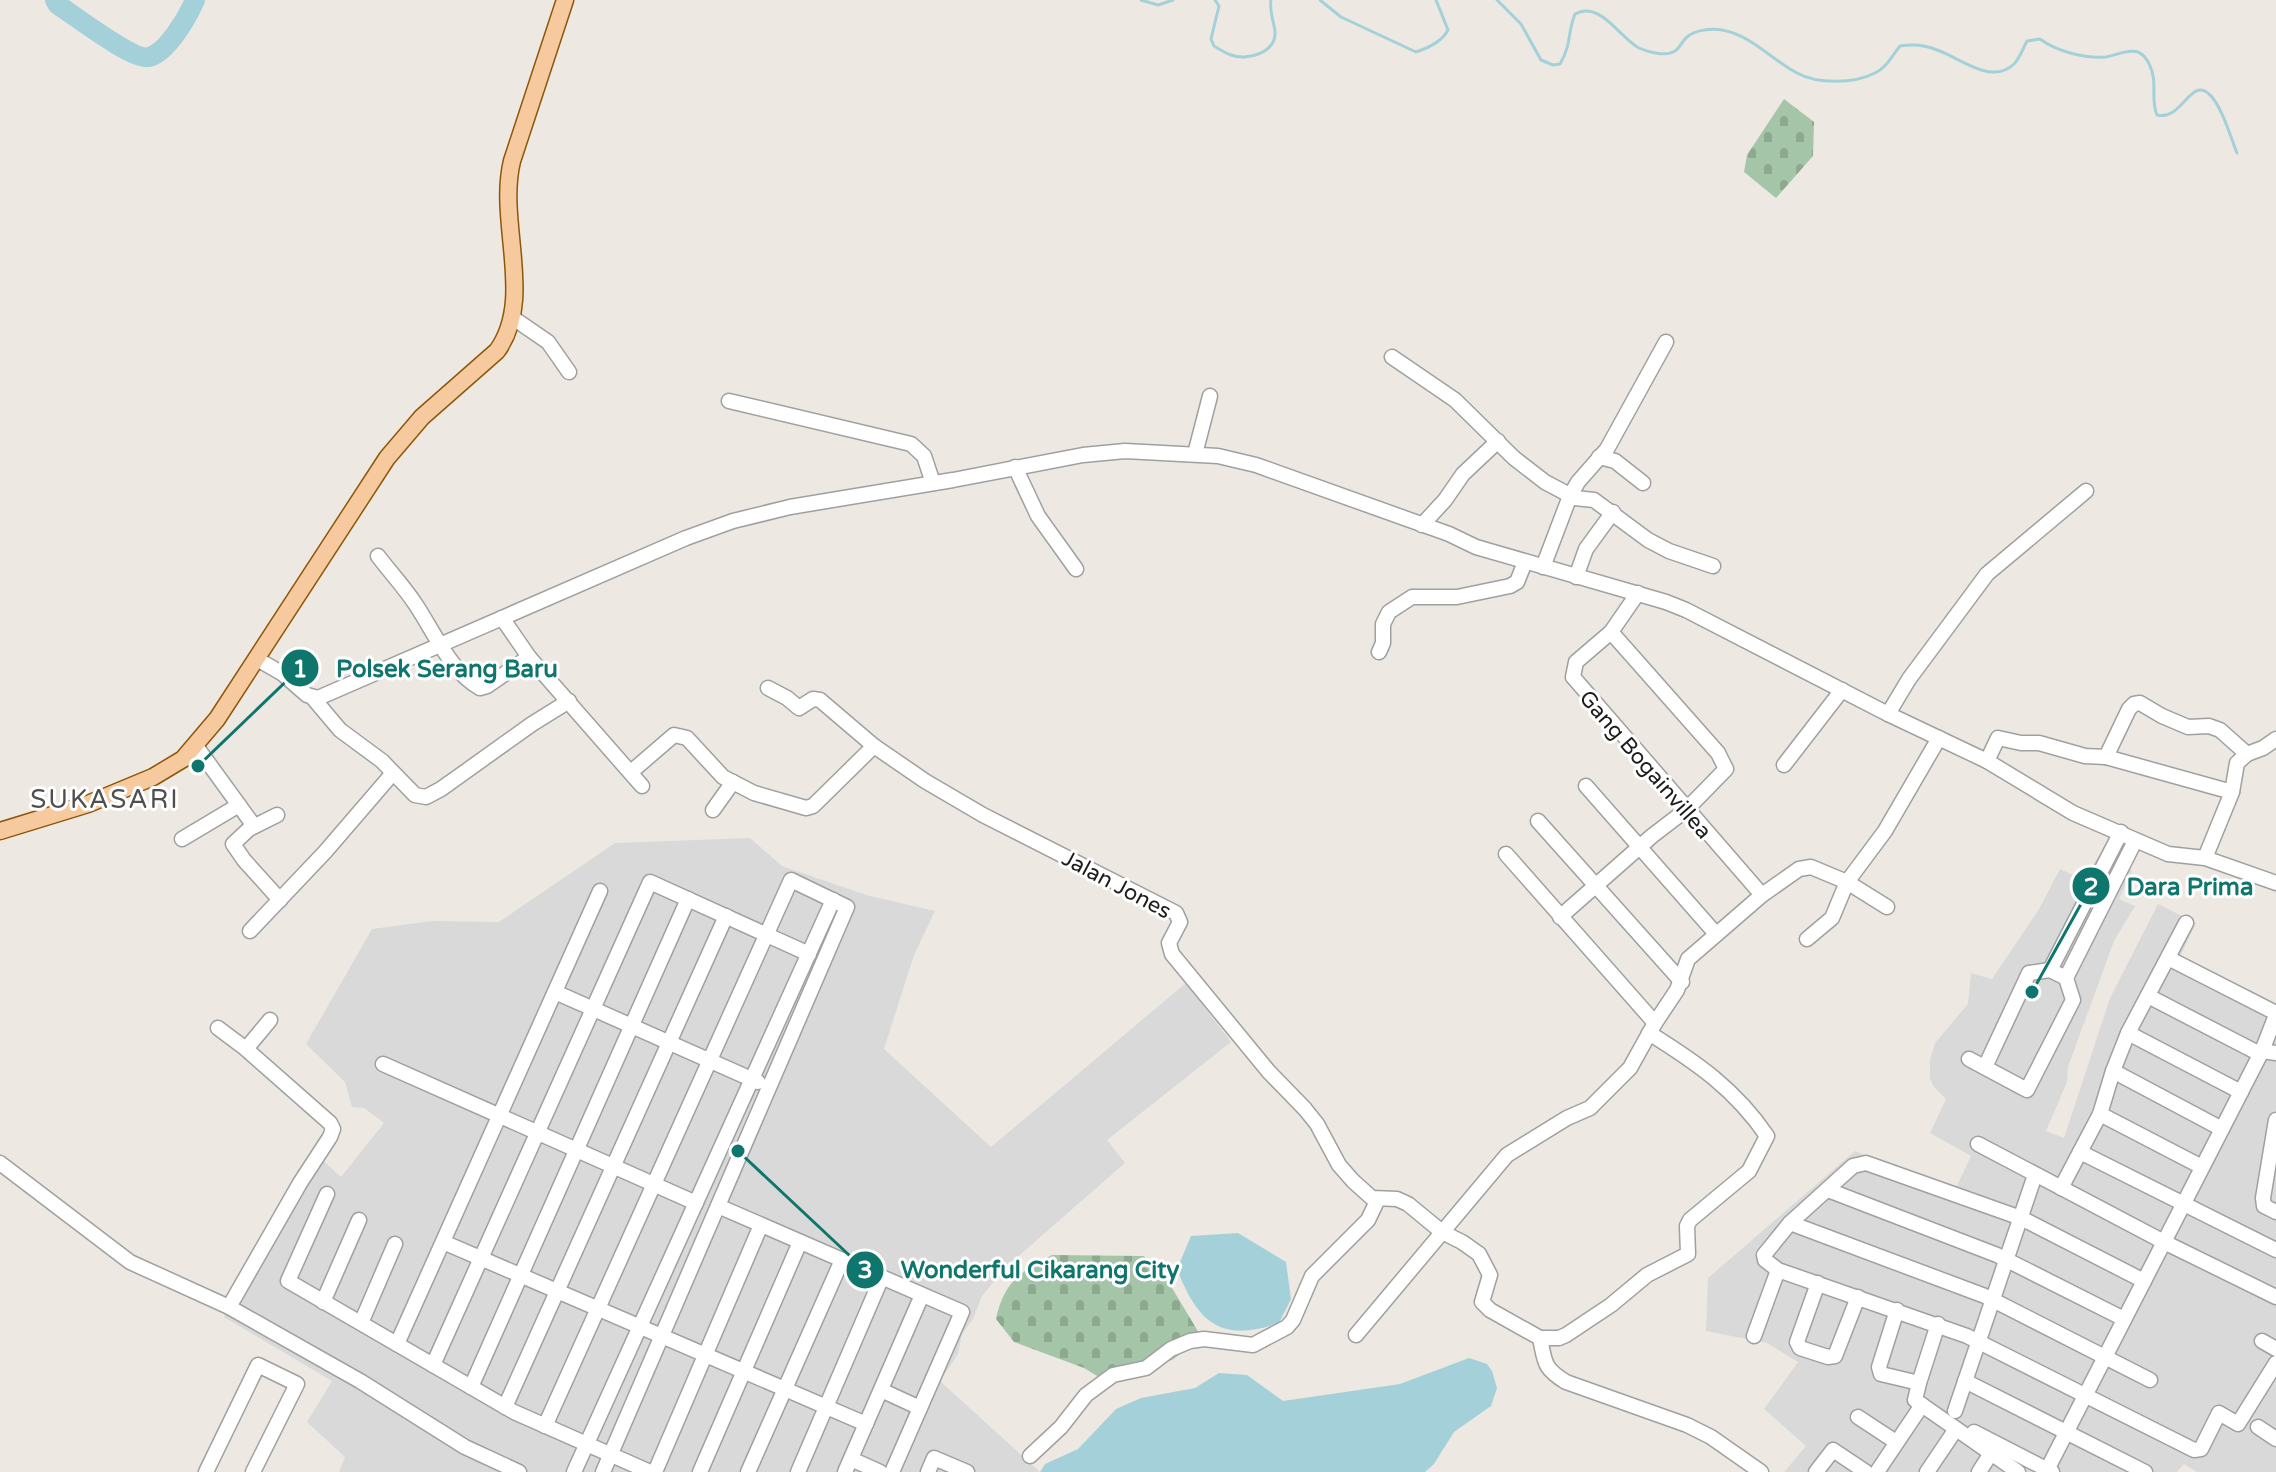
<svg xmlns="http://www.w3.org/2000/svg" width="2276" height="1472" viewBox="0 0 2276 1472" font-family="'Varela Round',sans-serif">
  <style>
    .residential { fill: #dad9d9 }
    .cemetery { fill: url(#cemetery-stones) }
    .water { fill: #a4d1d9 }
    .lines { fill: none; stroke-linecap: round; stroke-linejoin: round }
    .stream { stroke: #a4d1d9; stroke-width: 3 }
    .river { stroke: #a4d1d9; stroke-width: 20 }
    .minor-casing { stroke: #a0a0a0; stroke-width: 17 }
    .major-casing { stroke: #8c5708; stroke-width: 19 }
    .minor { stroke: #fff; stroke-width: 14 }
    .major { stroke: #f6ca9e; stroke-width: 16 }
    .labels { text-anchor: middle; stroke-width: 6; stroke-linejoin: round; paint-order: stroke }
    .street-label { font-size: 22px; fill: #1c1c1c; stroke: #fff }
    .quarter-label { font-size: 26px; letter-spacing: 2px; fill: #4f4f4f; stroke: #fff }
    .leader { fill: none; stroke: #0f766e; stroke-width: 3 }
    .callout-dot { fill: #0f766e; stroke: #fff; stroke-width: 3 }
    .mark-label { font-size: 24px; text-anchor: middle; font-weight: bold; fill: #fff }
    .callout-label { font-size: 24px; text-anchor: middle; font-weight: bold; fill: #0f766e; stroke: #fff; stroke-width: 6; stroke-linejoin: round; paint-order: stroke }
  </style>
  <defs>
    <pattern id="cemetery-stones" width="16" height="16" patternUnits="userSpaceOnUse" patternTransform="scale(2)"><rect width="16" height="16" fill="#a4c5a7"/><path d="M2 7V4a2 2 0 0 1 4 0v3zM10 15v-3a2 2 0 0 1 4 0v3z" fill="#8da98f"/></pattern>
  </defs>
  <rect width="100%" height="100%" fill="#ede9e2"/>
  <g class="residential">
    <polygon points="750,838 782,866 866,895 935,911 914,955 884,1049 991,1147 1186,983 1231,1042 1107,1140 1125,1163 1007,1266 982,1296 973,1319 962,1334 958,1354 940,1381 1040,1472 339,1472 345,1457 307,1422 332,1381 224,1317 317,1155 341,1177 384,1123 364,1108 352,1107 345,1082 306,1044 372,929 432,921 499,922 615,843"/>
    <polygon points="2099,855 2132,871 2119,899 2135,906 2114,941 2068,1067 2067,1082 2046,1131 2064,1138 2110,998 2158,904 2196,923 2180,957 2276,1005 2276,1472 2197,1472 2184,1464 2177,1472 1784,1472 1806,1446 1764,1409 1798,1362 1767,1343 1706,1331 1708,1278 1855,1151 1954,1192 1971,1156 1930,1133 1946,1099 1934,1087 1930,1078 1930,1060 1935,1043 1968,1004 1971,973 1992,979 2039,909 2060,869 2084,880"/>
  </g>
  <g class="cemetery">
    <polygon points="1784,99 1814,122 1813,156 1776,198 1744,172 1747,155"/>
    <path d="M1052 1255 1144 1256 1163 1273 1202 1338 1172 1360 1107 1382 1084 1368 1014 1342 996 1319C1004 1282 1020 1272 1052 1255Z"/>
  </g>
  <g class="water">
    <path d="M1238 1233 1286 1262 1291 1299 1279 1323C1222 1343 1198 1324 1177 1269L1191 1236Z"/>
    <polygon points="1469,1358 1487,1364 1492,1371 1497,1388 1491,1406 1454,1432 1434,1464 1425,1472 1040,1472 1045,1464 1078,1449 1116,1409 1141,1398 1195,1388 1219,1373 1247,1375 1283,1401 1400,1384"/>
  </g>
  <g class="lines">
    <g class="stream">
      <polyline points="1141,0 1158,5 1173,0"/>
      <path d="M1215 0 1219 6 1211 39 1214 46C1219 49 1225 53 1231 55 1247 61 1276 53 1275 32 1274 21 1269 12 1271 0"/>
      <path d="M1320 0 1341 17 1416 52C1428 48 1442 42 1448 30L1436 0"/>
      <path d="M1497 0 1521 24 1541 60 1553 65 1560 64C1572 43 1567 34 1575 14 1600 0 1620 38 1639 48 1648 52 1666 57 1675 51 1680 48 1682 41 1687 37 1695 30 1712 28 1722 30 1751 35 1772 60 1797 73 1817 84 1854 84 1875 73 1886 68 1892 56 1900 46 1913 44 1925 45 1937 50 1959 57 1991 86 2014 64 2020 58 2023 48 2027 41L2040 39C2056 51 2085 59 2106 57 2116 55 2129 49 2138 52 2143 54 2148 60 2150 66 2158 82 2150 99 2157 115 2182 121 2190 77 2209 94 2221 104 2231 138 2237 153"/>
    </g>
    <path class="river" d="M55 0 58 5C74 15 133 61 149 57 168 52 188 16 195 0"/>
    <g class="minor-casing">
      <g id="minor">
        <polyline points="513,318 548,342 569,372"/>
        <polyline points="1392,357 1455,400 1514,458 1545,482 1575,498 1594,500 1648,540 1669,551 1713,566"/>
        <polyline points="729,401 911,444 924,456 933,483"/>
        <polyline points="1195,454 1210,396"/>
        <polyline points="1599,457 1615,461 1643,483"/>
        <polyline points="1015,467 1038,516 1076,569"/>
        <polyline points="1422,525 1445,500 1463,474 1498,441"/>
        <path d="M378 556C390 572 405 588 416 605 434 632 451 672 480 688L487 686 529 657"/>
        <polyline points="1543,567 1570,496 1578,482 1607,449 1666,342"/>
        <polyline points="1576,577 1586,549 1613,512"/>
        <polyline points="1638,593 1611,632 1576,662 1573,677 1762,895"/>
        <polyline points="502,618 529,657 642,786"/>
        <polyline points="1379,652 1383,643 1383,624 1389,612 1412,597 1457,597 1510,586 1517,582 1525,562"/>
        <polyline points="257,659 283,674 307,695 318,698 686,538 733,521 790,507 953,480 1083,455 1125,451 1218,456 1256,465 1449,534 1476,547 1666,602 1686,610 1888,714 1987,761 2073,813 2168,854 2205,858 2276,883"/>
        <path d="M768 688 787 698 799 708 813 699 820 700 874 746 925 781 983 815 1176 913 1180 922 1169 943 1172 954 1269 1072 1305 1109 1317 1124 1339 1165 1353 1181 1372 1198 1397 1199 1408 1204 1442 1232 1462 1242 1479 1254 1490 1275 1482 1302 1490 1310 1540 1338C1545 1362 1543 1368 1566 1382L1687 1425 1711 1437 1761 1472"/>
        <polyline points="313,698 340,730 382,761 415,795 426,797 441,789 532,724 569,701"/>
        <polyline points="1888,714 1909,679 1987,574 2086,491"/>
        <polyline points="196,746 254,826"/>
        <polyline points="2106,757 2232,792"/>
        <polyline points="1987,761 1998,738 2021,743 2039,743 2085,756 2106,757 2129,709 2134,704 2140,703 2162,716 2188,727 2209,726 2220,730 2247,754"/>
        <polyline points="1784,765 1842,690"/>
        <polyline points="631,772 674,735 687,738 723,777 754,793 806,808 813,806 874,746"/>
        <polyline points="1586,786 1716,934"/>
        <polyline points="713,810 733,782"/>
        <polyline points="277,815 249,829 233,844 244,860 280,900"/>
        <polyline points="1538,821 1682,982"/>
        <polyline points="182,839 239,805"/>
        <polyline points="1506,854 1655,1023"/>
        <polyline points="2205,858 2232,792 2237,763 2247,754 2263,748 2276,739"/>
        <polyline points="1560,917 1652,836 1686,810 1726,769 1718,753 1611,632"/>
        <polyline points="250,931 325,852 393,773"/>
        <polyline points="1807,939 1832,918 1847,882 1885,831 1939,738"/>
        <polyline points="2168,958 2276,1013"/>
        <polyline points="2050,970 2121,832"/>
        <polyline points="2066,978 2135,841"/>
        <polyline points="555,992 758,1082"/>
        <polyline points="2148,996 2260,1054"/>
        <polyline points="218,1028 246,1049 330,1123 333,1129 330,1137 300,1183 229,1307"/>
        <polyline points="2128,1033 2241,1092"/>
        <polyline points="246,1049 270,1020"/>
        <polyline points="2262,1051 2276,1015"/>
        <polyline points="1969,1059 2027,1090 2073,1000 2066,978 2050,970 2029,973 1985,1067"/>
        <polyline points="383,1064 696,1203"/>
        <polyline points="2113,1071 2222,1129"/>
        <polyline points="2100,1114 2202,1167"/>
        <polyline points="2276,1120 2263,1198 2264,1206 2276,1212"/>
        <polyline points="1978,1144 2164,1242 2276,1297"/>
        <polyline points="2080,1152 2276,1250"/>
        <polyline points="0,1163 130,1262 229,1307 360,1381 465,1447 519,1472"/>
        <polyline points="2061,1188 2100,1114 2113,1071 2128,1033 2186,923"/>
        <polyline points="1828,1190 1997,1255 2124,1319"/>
        <polyline points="327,1194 288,1281 514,1412 650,1472"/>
        <polyline points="718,1206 962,1312 892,1472"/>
        <polyline points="1790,1223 1985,1296 2150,1380"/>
        <polyline points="443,1242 866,1424"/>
        <polyline points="2144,1281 2021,1218 1866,1163 1853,1166 1790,1223 1764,1255 1765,1260 1778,1270 1967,1336 2194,1450 2201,1449 2219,1413 2238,1424 2276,1363"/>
        <polyline points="1818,1283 1797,1342 1800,1348 1828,1357 1835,1356 1858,1297"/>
        <polyline points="323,1302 359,1220"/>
        <polyline points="1897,1310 1879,1367 1881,1374 1919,1383 1938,1324"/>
        <polyline points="361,1323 395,1244"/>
        <polyline points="1356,1335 1507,1155 1567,1118 1590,1108 1630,1068 1655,1023 1677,990 1688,959 1762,895 1799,869 1811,867 1847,882 1887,907"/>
        <polyline points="1754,1336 1778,1270"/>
        <path d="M1540 1338H1559L1566 1335 1611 1305 1647 1275 1688 1254 1687 1226 1690 1220 1749 1171 1767 1136C1735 1089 1697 1063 1649 1033"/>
        <polyline points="2262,1341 2276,1349"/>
        <polyline points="397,1344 600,891"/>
        <polyline points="433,1365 650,882 809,954"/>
        <polyline points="1965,1381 2145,1472"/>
        <polyline points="471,1387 688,899"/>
        <polyline points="881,1390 920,1408"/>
        <polyline points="1922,1405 2018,1472"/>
        <polyline points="505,1407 726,916"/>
        <polyline points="1955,1411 2035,1175"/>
        <polyline points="1858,1417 1896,1442"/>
        <polyline points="545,1426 791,880 847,907 603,1472"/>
        <polyline points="2258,1427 2276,1439"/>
        <polyline points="1974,1432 2052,1472"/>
        <polyline points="1030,1456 1061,1427 1086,1395 1113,1375 1146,1368 1171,1349 1190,1341 1204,1339 1253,1345 1287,1327 1293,1320 1312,1276 1368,1220 1378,1199"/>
        <polyline points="851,1459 880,1472"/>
        <polyline points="2047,1470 2262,1051 2276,1053"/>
        <polyline points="206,1472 258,1365 297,1384 253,1472"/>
        <polyline points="574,1472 833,900"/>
        <polyline points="655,1472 761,1225"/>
        <polyline points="700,1472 800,1242"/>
        <polyline points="748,1472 842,1260"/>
        <polyline points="798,1472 882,1277"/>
        <polyline points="845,1472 922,1295"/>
        <polyline points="928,1472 934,1458 967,1472"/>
        <polyline points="1816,1472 1833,1450 1866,1472"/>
        <polyline points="1877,1472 1922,1405 1915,1400 1919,1383"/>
        <polyline points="1927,1472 1956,1429"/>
        <polyline points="1979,1472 1991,1453"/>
      </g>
    </g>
    <g class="major-casing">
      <path id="major" d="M0 831 88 804 153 777 183 759 217 719 387 458 422 417 497 351C535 299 497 222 512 161L565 0"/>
    </g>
    <use href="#minor" class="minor"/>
    <use href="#major" class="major"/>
  </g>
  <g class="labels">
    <g class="street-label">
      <text transform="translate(1646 764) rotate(49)" y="8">Gang Bogainvillea</text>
      <text transform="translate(1117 884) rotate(28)" y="8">Jalan Jones</text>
    </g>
    <g class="quarter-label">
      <text x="105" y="808">SUKASARI</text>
    </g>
  </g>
  <path class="leader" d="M198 766L300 668M2032 992L2091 886M738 1151L865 1270"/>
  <g class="callout-dot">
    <circle cx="198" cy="766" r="8"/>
    <circle cx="2032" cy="992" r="8"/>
    <circle cx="738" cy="1151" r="8"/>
    <circle cx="300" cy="668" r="20"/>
    <circle cx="2091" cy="886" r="20"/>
    <circle cx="865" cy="1270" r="20"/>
  </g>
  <g class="mark-label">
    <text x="300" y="677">1</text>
    <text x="2091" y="895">2</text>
    <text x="865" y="1278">3</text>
  </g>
  <g class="callout-label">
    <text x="447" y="677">Polsek Serang Baru</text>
    <text x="2190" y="895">Dara Prima</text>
    <text x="1040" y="1278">Wonderful Cikarang City</text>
  </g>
</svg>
